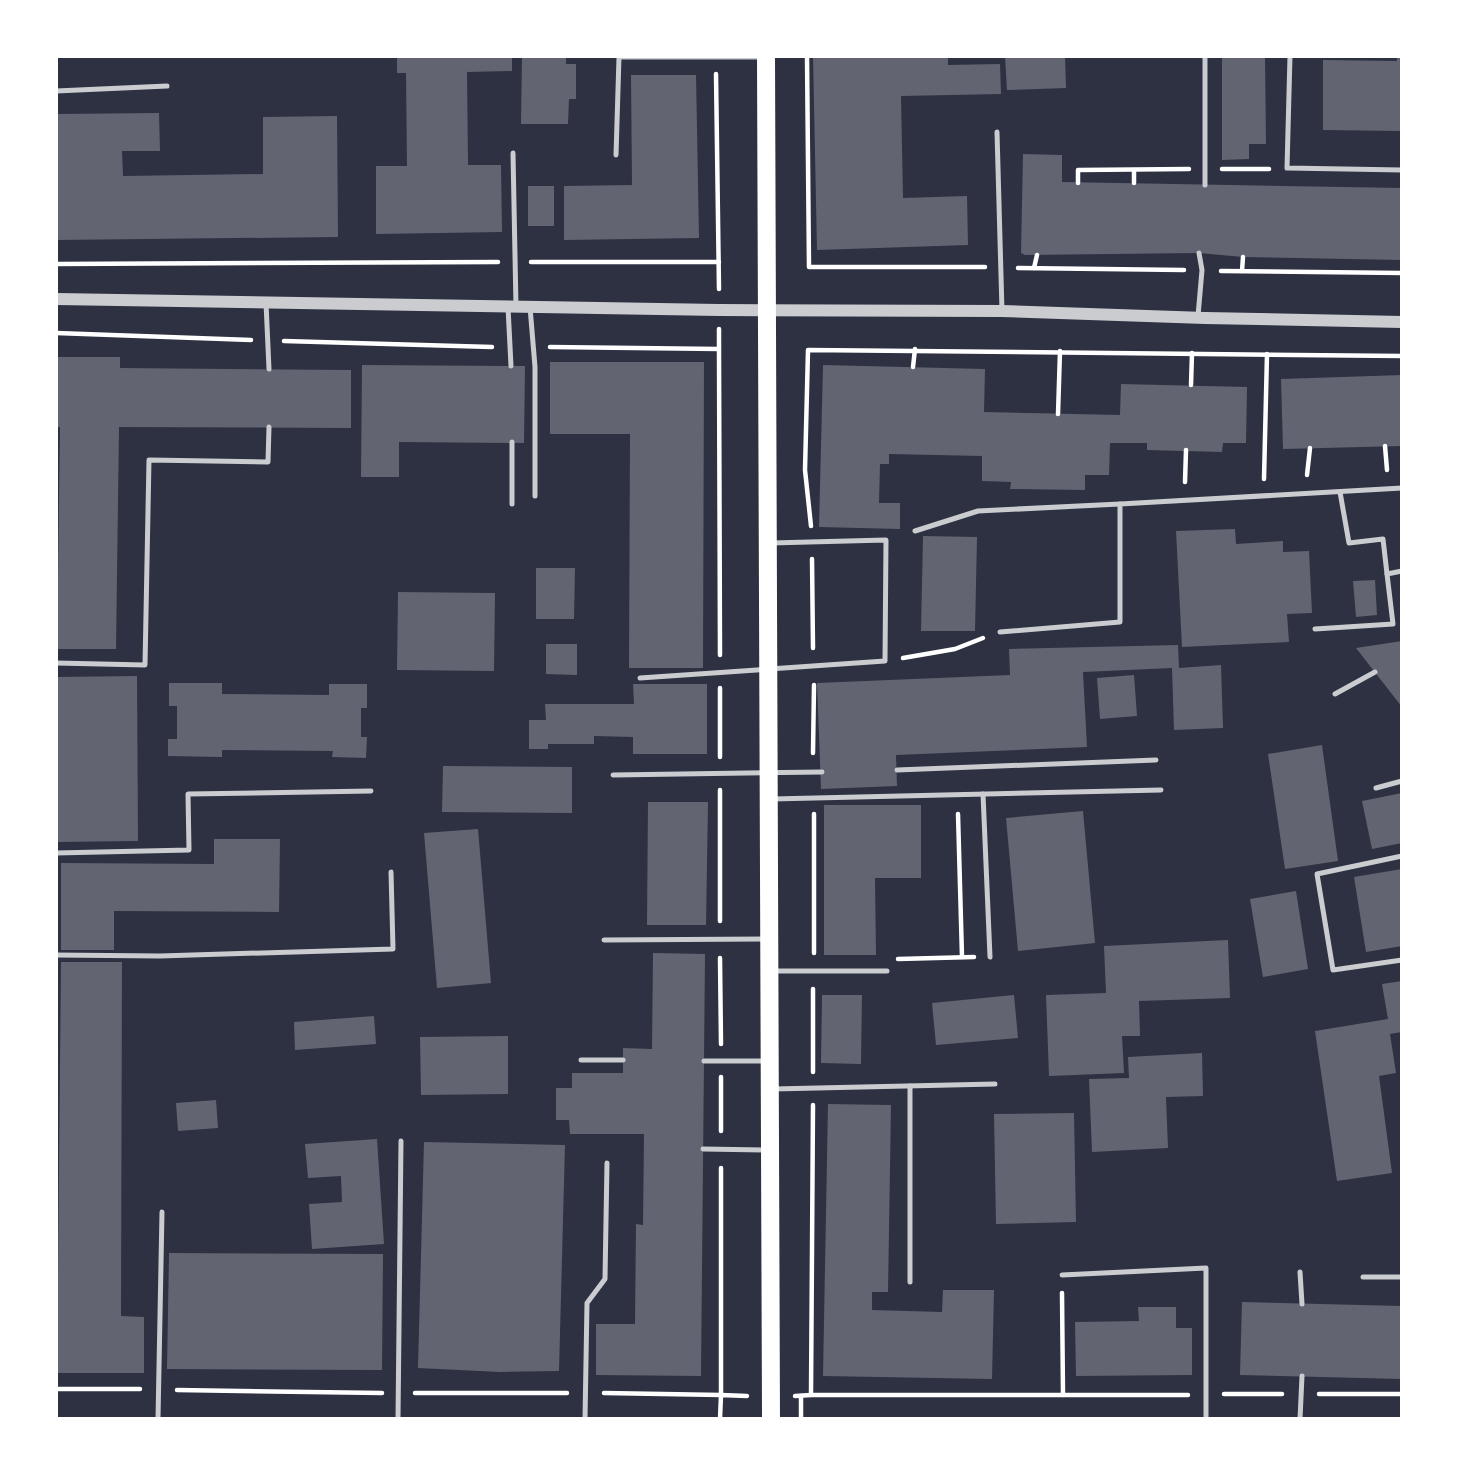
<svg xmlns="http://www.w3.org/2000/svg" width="1458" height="1475" viewBox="0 0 1458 1475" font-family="'Nunito Sans',sans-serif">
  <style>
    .building { fill: #626471 }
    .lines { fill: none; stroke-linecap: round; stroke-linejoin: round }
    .path { stroke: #fff; stroke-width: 4.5 }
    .service { stroke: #caccd0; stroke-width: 5 }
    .tertiary { stroke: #caccd0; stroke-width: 12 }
    .primary { stroke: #fff; stroke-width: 18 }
  </style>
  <rect width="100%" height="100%" fill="#2d3142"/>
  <g class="building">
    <polygon points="397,56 512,56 512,71 467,72 468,165 501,165 502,232 376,234 376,166 407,166 406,73 397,73"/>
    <polygon points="522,56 566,56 566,64 576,64 576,99 569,99 568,124 521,124"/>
    <polygon points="813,56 948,56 948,65 1000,64 1001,94 901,96 903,198 967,196 968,245 817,250"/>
    <polygon points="1005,56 1065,56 1066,88 1007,90"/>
    <polygon points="1222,56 1265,56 1266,144 1249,144 1249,159 1222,160"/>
    <polygon points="1397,56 1402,56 1402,131 1323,130 1323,60 1397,61"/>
    <polygon points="631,75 696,75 699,238 564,240 564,186 632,185"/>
    <polygon points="159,113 160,151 122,151 123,176 263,174 263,117 337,116 338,237 56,240 56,114"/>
    <polygon points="1023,154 1062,155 1062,182 1402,188 1402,260 1243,257 1199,253 1025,255 1021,253"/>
    <rect x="528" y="186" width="26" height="40"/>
    <polygon points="56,357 120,357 120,368 351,370 351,428 119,427 116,649 57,649 60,427 56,427"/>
    <polygon points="550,362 704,362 703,668 629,668 630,434 550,434"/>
    <polygon points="362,365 525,366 524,443 399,442 399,477 361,477"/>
    <polygon points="823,365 985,369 984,412 1120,415 1121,384 1247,387 1246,443 1223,443 1222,452 1147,450 1147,443 1110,443 1109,475 1085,475 1085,490 1010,489 1011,482 982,481 982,456 889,454 889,464 880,464 879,503 900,503 900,529 819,527"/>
    <polygon points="1402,375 1402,446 1283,449 1281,379"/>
    <polygon points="1235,529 1236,544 1283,541 1283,552 1309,551 1312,613 1287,614 1289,642 1182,647 1176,531"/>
    <polygon points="923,536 977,537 975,631 921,631"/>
    <polygon points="536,568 575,568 574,619 536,619"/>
    <polygon points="1375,580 1377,615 1356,617 1353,581"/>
    <polygon points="398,592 495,593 494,671 397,670"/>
    <polygon points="1402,641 1402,707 1356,648"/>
    <polygon points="546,644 577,644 577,675 546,674"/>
    <polygon points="1178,645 1179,668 1221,665 1223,728 1174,730 1172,668 1083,672 1087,747 896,755 897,786 821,789 817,683 1010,675 1009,649"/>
    <polygon points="1134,675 1137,716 1100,719 1097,678"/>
    <polygon points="137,676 138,841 57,842 56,677"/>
    <polygon points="169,683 222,683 222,694 329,695 329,684 367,684 367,708 361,708 361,737 367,737 366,758 332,757 333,751 222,750 222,757 168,756 168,739 177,739 177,706 169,706"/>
    <polygon points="633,684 707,684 707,754 633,754 633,737 594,736 594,744 548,744 548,749 529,749 529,720 546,720 545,704 634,704"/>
    <polygon points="1322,745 1338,861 1285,869 1268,754"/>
    <polygon points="443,766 572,767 572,813 442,812"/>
    <polygon points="1402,793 1402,843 1372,849 1362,801"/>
    <polygon points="648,802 708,802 706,925 647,925"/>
    <polygon points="824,805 921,805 921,878 875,878 876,955 824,955"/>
    <polygon points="1083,811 1095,943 1018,951 1006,818"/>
    <polygon points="478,829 491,983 437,988 424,833"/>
    <polygon points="214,839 280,839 279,912 114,911 114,950 61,950 61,863 214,864"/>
    <polygon points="1402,869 1402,946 1366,952 1354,877"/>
    <polygon points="1296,891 1308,969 1263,977 1250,899"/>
    <polygon points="1228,940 1230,998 1139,1001 1140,1036 1122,1036 1124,1073 1049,1076 1046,995 1106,993 1104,946"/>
    <polygon points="653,953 705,954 701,1376 596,1375 596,1324 635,1324 636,1224 643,1225 644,1134 570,1134 569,1120 556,1120 556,1088 572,1088 572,1073 623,1073 623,1048 652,1049"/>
    <polygon points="61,962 122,962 121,1316 144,1317 144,1373 57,1373"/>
    <polygon points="1402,981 1402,1032 1390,1034 1396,1073 1379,1076 1392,1173 1337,1181 1315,1031 1388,1019 1382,984"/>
    <polygon points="822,995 862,995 861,1064 821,1063"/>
    <polygon points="1014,995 1018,1038 936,1045 932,1003"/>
    <polygon points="374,1016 376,1044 295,1050 294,1022"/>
    <polygon points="508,1036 508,1094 421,1095 420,1037"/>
    <polygon points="1202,1053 1203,1096 1166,1097 1168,1148 1092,1152 1089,1079 1129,1078 1128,1057"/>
    <polygon points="216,1100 218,1128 178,1131 176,1103"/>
    <polygon points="828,1104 891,1105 888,1292 872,1292 872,1310 942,1312 943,1290 994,1290 992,1379 823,1376"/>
    <polygon points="1074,1113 1076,1222 996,1224 994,1114"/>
    <polygon points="377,1139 384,1244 312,1249 309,1204 342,1202 341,1176 308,1178 305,1144"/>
    <polygon points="424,1142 565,1145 559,1371 500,1372 418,1368"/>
    <polygon points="169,1253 383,1254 382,1370 167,1369"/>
    <polygon points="1242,1302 1402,1306 1402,1379 1240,1375"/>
    <polygon points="1138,1307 1176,1307 1176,1328 1192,1328 1192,1375 1076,1376 1075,1322 1139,1321"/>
  </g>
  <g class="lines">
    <g class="path">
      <polyline points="807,56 809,267 985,267"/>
      <polyline points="716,74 719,289"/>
      <polyline points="1222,169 1269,169"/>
      <polyline points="1134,170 1134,183"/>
      <polyline points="1078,183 1078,170 1189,169"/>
      <polyline points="531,262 719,262"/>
      <polyline points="56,264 498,262"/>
      <polyline points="1018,268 1184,270"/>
      <polyline points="1034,268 1037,255"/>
      <polyline points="1221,271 1402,273"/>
      <polyline points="1242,271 1243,257"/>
      <polyline points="56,333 251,340"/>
      <polyline points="284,341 492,347"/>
      <polyline points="550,347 719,349 720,655"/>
      <polyline points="719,349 719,329"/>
      <polyline points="913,367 915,349"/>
      <polyline points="1191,385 1192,353"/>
      <polyline points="1058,414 1060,351"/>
      <polyline points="1385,446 1387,470"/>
      <polyline points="1307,475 1310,448"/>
      <polyline points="1264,479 1267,354"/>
      <polyline points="1185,482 1186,450"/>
      <polyline points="811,526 805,470 808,350 1402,356"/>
      <polyline points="812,559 813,648"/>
      <polyline points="903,658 955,649 983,638"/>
      <polyline points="720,688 720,757"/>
      <polyline points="813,753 814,685"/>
      <polyline points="720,790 720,921"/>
      <polyline points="958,814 962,957"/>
      <polyline points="814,953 814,814"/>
      <polyline points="720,958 721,1044"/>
      <polyline points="898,959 974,957"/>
      <polyline points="813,1072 813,989"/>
      <polyline points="721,1077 721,1131"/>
      <polyline points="813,1105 811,1395 1188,1395"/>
      <polyline points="1062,1293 1063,1395"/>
      <polyline points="56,1389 140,1389"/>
      <polyline points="177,1390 382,1393"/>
      <polyline points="415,1393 567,1393"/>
      <polyline points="604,1393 721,1395 721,1168"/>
      <polyline points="1224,1394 1282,1394"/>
      <polyline points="1319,1394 1402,1394"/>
      <polyline points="795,1396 811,1395"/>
      <polyline points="801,1396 801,1419"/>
      <polyline points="720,1419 721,1395 747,1396"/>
    </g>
    <g class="service">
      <polyline points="1290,56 1287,168 1402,170"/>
      <polyline points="56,91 167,86"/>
      <polyline points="997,132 1002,311"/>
      <polyline points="513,153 516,307"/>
      <polyline points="616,155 619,57 763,57"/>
      <polyline points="1205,185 1205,56"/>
      <polyline points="266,303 269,369"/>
      <polyline points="508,307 511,366"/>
      <polyline points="530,307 535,367 535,496"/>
      <polyline points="1198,316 1202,270 1199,253"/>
      <polyline points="512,442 512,504"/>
      <polyline points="1340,492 1349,543 1383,539 1387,574 1402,571"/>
      <polyline points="915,531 978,511 1120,504"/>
      <polyline points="1315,629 1393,624 1387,574"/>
      <polyline points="1000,632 1120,622 1120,504 1402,488"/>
      <polyline points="56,663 145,665 149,460 268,462 269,427"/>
      <polyline points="640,678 885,661 886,540 771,543"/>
      <polyline points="1335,694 1375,672"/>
      <polyline points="897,770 1156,760"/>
      <polyline points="613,775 822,772"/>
      <polyline points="1376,788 1402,781"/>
      <polyline points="983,794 990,957"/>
      <polyline points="772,799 1161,790"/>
      <polyline points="56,853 189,850 188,794 371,791"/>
      <polyline points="1402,856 1317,874 1333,970 1402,960"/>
      <polyline points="604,940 766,939"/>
      <polyline points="56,955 160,956 393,949 391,872"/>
      <polyline points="773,971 887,971"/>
      <polyline points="581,1060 623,1060"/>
      <polyline points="704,1061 767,1061"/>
      <polyline points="910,1086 910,1282"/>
      <polyline points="773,1089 995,1084"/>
      <polyline points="703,1149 767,1150"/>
      <polyline points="1300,1272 1302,1304"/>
      <polyline points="1062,1275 1206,1268 1206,1419"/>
      <polyline points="1363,1277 1402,1277"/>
      <polyline points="158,1419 162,1212"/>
      <polyline points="398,1419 401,1141"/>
      <polyline points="585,1419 587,1303 605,1279 607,1163"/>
      <polyline points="1300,1419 1302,1376"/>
    </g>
    <polyline class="tertiary" points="56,299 719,310 1002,311 1205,318 1402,322"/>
    <polyline class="primary" points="766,56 771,1419"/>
  </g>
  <rect width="1458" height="1475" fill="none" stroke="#ffffff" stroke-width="116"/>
</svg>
